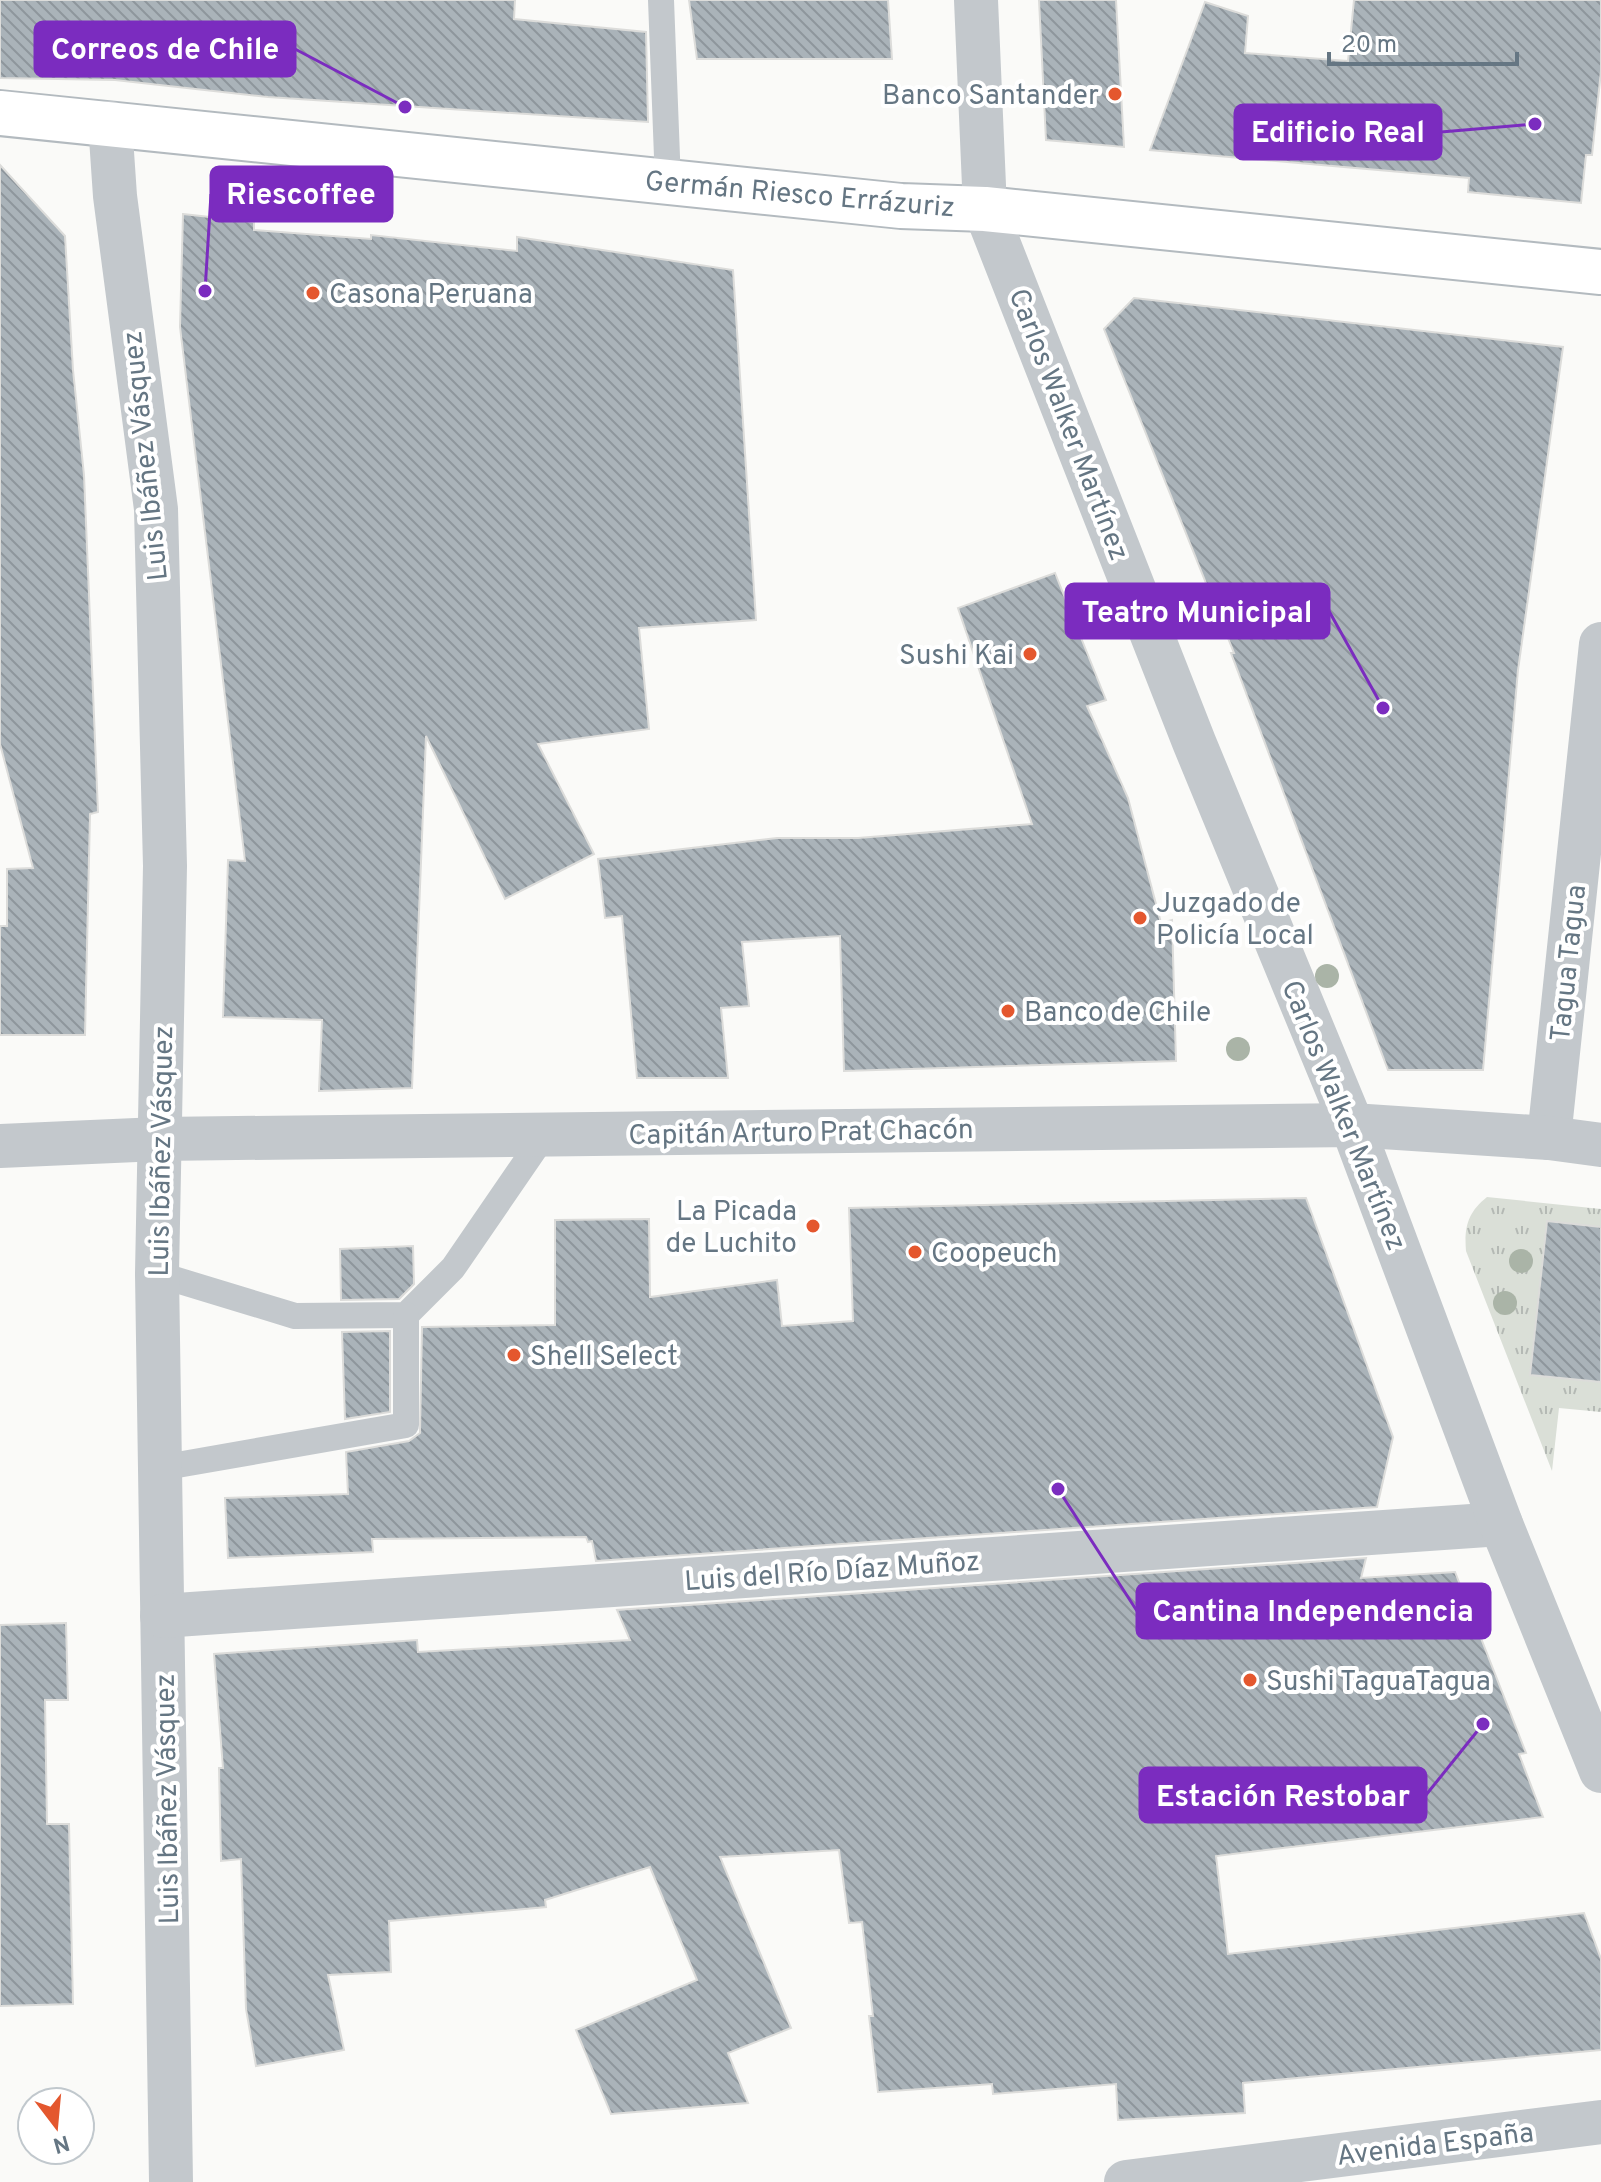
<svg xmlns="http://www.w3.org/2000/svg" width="1601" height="2182" viewBox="0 0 1601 2182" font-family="Overpass,sans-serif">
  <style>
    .grass { fill: url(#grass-tufts) }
    .building { fill: url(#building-back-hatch); stroke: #dcdcda; stroke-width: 2 }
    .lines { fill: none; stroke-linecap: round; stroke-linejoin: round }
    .secondary-casing { stroke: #b3babf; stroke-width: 48 }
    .service { stroke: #c3c8cc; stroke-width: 26 }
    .minor { stroke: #c3c8cc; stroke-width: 44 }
    .tertiary { stroke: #c3c8cc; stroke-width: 44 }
    .secondary { stroke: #fff; stroke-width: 44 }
    .tree { fill: #aab4a7 }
    .poi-dot { fill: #e4572e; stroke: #fff; stroke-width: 3 }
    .labels { text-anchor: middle; stroke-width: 8; stroke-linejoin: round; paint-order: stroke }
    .poi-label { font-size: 28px; fill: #657683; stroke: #fff; text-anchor: start }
    .street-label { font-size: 28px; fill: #657683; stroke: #fff }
    .leader { fill: none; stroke: #7b2cbf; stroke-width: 3 }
    .callout-dot { fill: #7b2cbf; stroke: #fff; stroke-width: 3 }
    .callout { fill: #7b2cbf; stroke: #7b2cbf; stroke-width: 3 }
    .callout-label { font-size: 30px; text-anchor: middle; font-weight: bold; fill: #fff }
  </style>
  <defs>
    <pattern id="grass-tufts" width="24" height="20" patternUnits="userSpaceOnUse" patternTransform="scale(2)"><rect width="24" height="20" fill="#dadfd7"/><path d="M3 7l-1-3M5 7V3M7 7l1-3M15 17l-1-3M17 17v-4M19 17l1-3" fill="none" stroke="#b4b9b4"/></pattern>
    <pattern id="building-back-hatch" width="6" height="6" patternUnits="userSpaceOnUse" patternTransform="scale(2)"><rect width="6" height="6" fill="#aab3b9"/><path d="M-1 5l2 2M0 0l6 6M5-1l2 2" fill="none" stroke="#8e969c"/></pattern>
  </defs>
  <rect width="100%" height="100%" fill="#fafaf8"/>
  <path class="grass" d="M1487 1197 1601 1209V1227L1547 1222 1531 1374 1601 1382V1412L1559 1408 1552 1471 1466 1251C1464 1227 1468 1212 1487 1197Z"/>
  <g class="building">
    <polygon points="0,0 515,0 514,19 646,32 648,122 268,97 115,80 0,78"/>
    <polygon points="689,0 888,0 892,59 697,59"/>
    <polygon points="1039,0 1116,0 1124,147 1046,140"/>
    <polygon points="1354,0 1601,0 1601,71 1592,155 1586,155 1581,203 1468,192 1469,178 1150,150 1205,2 1248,16 1245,53 1348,61"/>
    <polygon points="0,165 65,236 73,370 84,475 98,812 90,814 85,1035 0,1035 0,926 7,926 7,869 33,868 0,744"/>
    <polygon points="183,214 254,222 254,230 371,239 371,235 517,251 517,237 733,270 756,620 639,628 649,729 538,744 594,854 505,899 426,736 412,1088 319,1091 322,1020 223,1017 228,860 245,861 180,327"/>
    <polygon points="1134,298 1563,347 1518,670 1483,1070 1388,1070 1231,653 1234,653 1104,329"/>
    <polygon points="1055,573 1106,700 1087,706 1128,798 1161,923 1172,920 1176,1061 844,1071 840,936 742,942 749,1006 721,1008 728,1078 637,1078 622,916 605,918 598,859 777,838 858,838 1032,824 958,608"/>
    <polygon points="1306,1198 1393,1437 1377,1507 596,1561 592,1541 588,1542 586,1537 372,1539 373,1552 228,1558 225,1498 348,1494 346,1452 409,1441 420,1433 422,1327 555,1325 555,1220 649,1219 650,1297 777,1280 782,1326 853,1321 849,1208"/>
    <polygon points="1547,1221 1601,1227 1601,1382 1530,1375"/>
    <polygon points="413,1246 414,1284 399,1299 341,1300 340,1249"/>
    <polygon points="390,1331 390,1412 345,1419 342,1332"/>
    <polygon points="1366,1558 1361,1578 1455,1572 1526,1753 1519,1754 1543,1817 1216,1856 1228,1954 1584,1913 1601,1959 1601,2050 1243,2083 1245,2113 1118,2120 1116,2084 993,2094 992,2084 878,2092 869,2016 873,2016 862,1922 849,1923 839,1850 720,1857 791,2028 728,2053 748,2103 611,2114 576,2030 697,1980 650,1867 545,1900 546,1907 389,1921 391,1972 328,1975 344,2050 256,2066 246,2009 241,1859 221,1861 219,1768 223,1768 214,1654 417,1640 418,1652 630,1640 617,1610"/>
    <polygon points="66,1623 68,1700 45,1700 47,1824 69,1824 73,2004 0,2006 0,1625"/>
  </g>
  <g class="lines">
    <g class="secondary-casing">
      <polyline id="secondary" points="0,113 901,206 985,209 1601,272"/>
    </g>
    <g class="service">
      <polyline points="661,0 668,183"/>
      <polyline points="157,1274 295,1316 406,1315 453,1268 545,1134"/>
      <polyline points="160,1468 406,1425 406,1315"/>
    </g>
    <g class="minor">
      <polyline points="110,123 115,196 156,509 165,866 157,1274 171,2182"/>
      <polyline points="1549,1138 1601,644"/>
      <polyline points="162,1616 1501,1524"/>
    </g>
    <g class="tertiary">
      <polyline points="976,0 985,209 1194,742 1352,1125 1501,1524 1601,1771"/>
      <polyline points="0,1146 159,1139 1352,1125 1549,1138 1601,1145"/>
      <polyline points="1126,2182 1601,2122"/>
    </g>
    <use href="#secondary" class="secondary"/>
  </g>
  <g class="tree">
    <circle cx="1327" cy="976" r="12"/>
    <circle cx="1238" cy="1049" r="12"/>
    <circle cx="1521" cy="1261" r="12"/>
    <circle cx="1505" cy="1303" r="12"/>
  </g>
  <g class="poi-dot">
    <circle cx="1115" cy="94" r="8"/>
    <circle cx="313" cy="293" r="8"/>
    <circle cx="1030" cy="654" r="8"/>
    <circle cx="1140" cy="918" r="8"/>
    <circle cx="1008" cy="1011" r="8"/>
    <circle cx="813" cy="1226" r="8"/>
    <circle cx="915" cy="1252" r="8"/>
    <circle cx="514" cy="1355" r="8"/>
    <circle cx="1250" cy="1680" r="8"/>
  </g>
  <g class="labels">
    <g class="poi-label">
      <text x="1099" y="104" text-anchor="end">Banco Santander</text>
      <text x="329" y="303">Casona Peruana</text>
      <text x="1014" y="664" text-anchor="end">Sushi Kai</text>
      <text x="1156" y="912">Juzgado de<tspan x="1156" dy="32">Policía Local</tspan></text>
      <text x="1024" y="1021">Banco de Chile</text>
      <text x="797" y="1220" text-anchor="end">La Picada<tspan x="797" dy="32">de Luchito</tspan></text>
      <text x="931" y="1262">Coopeuch</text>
      <text x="530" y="1365">Shell Select</text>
      <text x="1266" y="1690">Sushi TaguaTagua</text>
    </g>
    <g class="street-label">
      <text transform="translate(800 193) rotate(5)" y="10">Germán Riesco Errázuriz</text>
      <text transform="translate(1070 424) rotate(69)" y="10">Carlos Walker Martínez</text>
      <text transform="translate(144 456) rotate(-96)" y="10">Luis Ibáñez Vásquez</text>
      <text transform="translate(1567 963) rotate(-84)" y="10">Tagua Tagua</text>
      <text transform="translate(1345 1115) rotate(68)" y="10">Carlos Walker Martínez</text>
      <text transform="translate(801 1131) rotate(-1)" y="10">Capitán Arturo Prat Chacón</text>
      <text transform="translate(160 1151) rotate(-89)" y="10">Luis Ibáñez Vásquez</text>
      <text transform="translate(832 1570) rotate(-4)" y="10">Luis del Río Díaz Muñoz</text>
      <text transform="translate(166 1799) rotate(-91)" y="10">Luis Ibáñez Vásquez</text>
      <text transform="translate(1435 2143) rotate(-7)" y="10">Avenida España</text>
    </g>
  </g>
  <path class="leader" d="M405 107L295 49M1535 124L1441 132M205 291L211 194M1383 708L1329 611M1058 1489L1137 1611M1483 1724L1426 1795"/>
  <g class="callout-dot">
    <circle cx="405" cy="107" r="8"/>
    <circle cx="1535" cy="124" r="8"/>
    <circle cx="205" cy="291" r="8"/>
    <circle cx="1383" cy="708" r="8"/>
    <circle cx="1058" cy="1489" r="8"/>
    <circle cx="1483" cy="1724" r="8"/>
  </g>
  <g class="callout">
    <rect x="35" y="22" width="260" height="54" rx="8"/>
    <rect x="1235" y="105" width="206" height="54" rx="8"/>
    <rect x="211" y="167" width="181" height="54" rx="8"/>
    <rect x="1066" y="584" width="263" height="54" rx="8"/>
    <rect x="1137" y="1584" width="353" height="54" rx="8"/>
    <rect x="1140" y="1768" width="286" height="54" rx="8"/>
  </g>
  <g class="callout-label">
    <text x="165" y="59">Correos de Chile</text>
    <text x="1338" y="142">Edificio Real</text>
    <text x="301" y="204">Riescoffee</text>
    <text x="1197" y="622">Teatro Municipal</text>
    <text x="1313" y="1621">Cantina Independencia</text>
    <text x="1283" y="1806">Estación Restobar</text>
  </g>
  <g transform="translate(56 2126) rotate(164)"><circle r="38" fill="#ffffff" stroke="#c1c8cd" stroke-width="2"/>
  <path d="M0-6L14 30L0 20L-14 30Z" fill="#e4572e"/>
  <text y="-12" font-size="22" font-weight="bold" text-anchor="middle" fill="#657683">N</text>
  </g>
  <path d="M1329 52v12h188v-12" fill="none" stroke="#657683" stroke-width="4"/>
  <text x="1341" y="52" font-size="24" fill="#657683" stroke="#ffffff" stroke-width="6" paint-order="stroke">20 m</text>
</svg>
